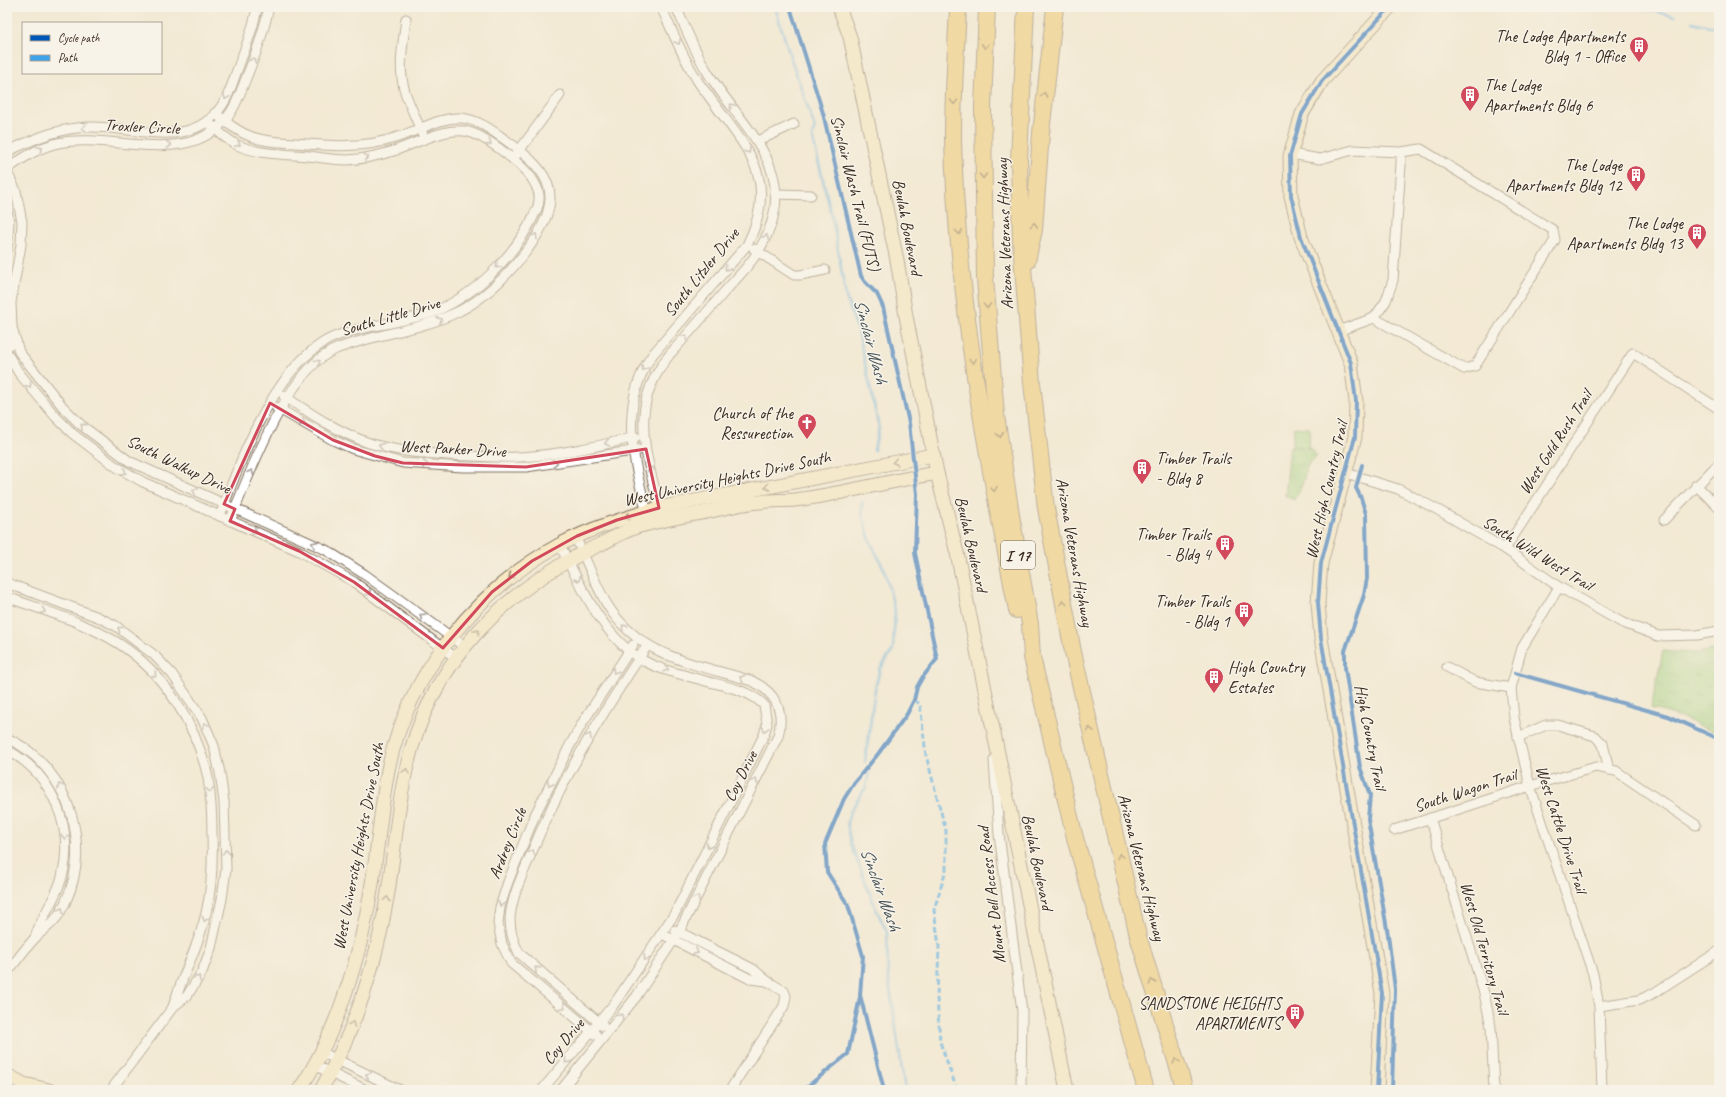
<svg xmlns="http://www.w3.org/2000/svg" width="1726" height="1097" viewBox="0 0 1726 1097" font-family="Caveat,sans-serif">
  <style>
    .grass { fill: url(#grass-tufts); stroke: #6c7d4f }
    .garden { fill: #9dd080; stroke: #6c7d4f }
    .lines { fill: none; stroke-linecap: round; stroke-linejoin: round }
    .stream { stroke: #68b3e1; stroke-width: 2.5 }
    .street-casing { stroke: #7b6d5e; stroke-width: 11 }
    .secondary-casing { stroke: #7b6d5e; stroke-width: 15 }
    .highway-casing { stroke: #7b6d5e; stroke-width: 18 }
    .street { stroke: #fff; stroke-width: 9 }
    .secondary { stroke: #f8e8c3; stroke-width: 13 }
    .highway { stroke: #eec569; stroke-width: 16 }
    .quiet { stroke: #3fa3ea; stroke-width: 3; stroke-dasharray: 6 3; stroke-linecap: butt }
    .cycleway-casing { stroke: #f7f3e8; stroke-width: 6 }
    .cycleway { stroke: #0057b8; stroke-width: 4 }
    .oneway { stroke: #a79f9a }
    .oneway2 { stroke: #8c7040 }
    .oneway3 { stroke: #9a8970 }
    .marked { fill: none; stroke: #d1495b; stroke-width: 3; stroke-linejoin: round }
    .labels { text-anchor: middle; stroke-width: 3; stroke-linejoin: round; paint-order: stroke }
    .shield { fill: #f7f3e8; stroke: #73665b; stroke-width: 1 }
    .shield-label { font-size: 16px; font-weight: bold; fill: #3b2a1e }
    .poi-label { font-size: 17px; fill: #3b2a1e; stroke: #f7f3e8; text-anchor: end }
    .street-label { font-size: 17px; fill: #3b2a1e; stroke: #f7f3e8 }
    .water-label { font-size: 18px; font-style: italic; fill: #485358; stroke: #f7f3e8 }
  </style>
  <defs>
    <pattern id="grass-tufts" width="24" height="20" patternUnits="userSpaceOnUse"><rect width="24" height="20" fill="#9dd080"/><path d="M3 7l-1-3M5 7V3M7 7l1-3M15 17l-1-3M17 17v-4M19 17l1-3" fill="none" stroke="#81a968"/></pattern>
  </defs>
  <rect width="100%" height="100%" fill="#f7f3e8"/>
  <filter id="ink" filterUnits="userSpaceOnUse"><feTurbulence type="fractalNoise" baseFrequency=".025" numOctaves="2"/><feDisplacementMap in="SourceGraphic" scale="8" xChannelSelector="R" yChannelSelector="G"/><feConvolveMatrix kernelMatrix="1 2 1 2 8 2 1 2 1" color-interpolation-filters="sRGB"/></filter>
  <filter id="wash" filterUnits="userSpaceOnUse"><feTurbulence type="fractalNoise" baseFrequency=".012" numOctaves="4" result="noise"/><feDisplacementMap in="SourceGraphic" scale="16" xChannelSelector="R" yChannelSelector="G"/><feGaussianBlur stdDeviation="0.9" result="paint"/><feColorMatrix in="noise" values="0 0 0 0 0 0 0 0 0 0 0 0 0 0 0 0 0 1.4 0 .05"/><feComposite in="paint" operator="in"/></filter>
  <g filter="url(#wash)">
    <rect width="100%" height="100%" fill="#f3e9d4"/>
    <g class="grass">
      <path d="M1290 446 1310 448 1317 457C1305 461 1306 475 1302 485 1300 490 1297 495 1294 500L1285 496Z"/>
      <polygon points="1719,648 1719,735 1681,717 1651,708 1663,651 1698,653"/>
    </g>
    <polygon class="garden" points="1294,427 1310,428 1309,448 1292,446"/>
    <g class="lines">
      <g class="stream">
        <polyline points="775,7 790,56 815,128 812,135 833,221 846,297 858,331 879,428 874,450"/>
        <polyline points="1635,7 1675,16"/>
        <polyline points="1692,22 1719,28"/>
        <polyline points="862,502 862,513 870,541 884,569 895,611 893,650 880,669 875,689 865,762"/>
        <polyline points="869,773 866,787 850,812 847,823 851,844 876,909 887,932 888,975 905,1090"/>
      </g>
    </g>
  </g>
  <g filter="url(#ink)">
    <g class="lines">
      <g class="street-casing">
        <g id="street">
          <path d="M406 19C403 44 397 70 406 95 411 108 417 121 423 135"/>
          <path d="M215 113C227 123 238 132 252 137 265 142 280 142 295 143 330 146 364 149 398 137 418 131 440 117 460 118 478 119 493 131 507 141 555 175 564 198 528 249 508 275 483 301 453 314 416 331 374 334 336 349 287 369 250 473 230 521"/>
          <path d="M207 121C216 130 226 139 237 145 260 155 285 154 309 156 322 158 335 160 348 160 362 159 377 156 390 152 414 145 439 129 464 131 483 133 527 167 535 184 540 192 540 201 537 209 518 252 480 292 436 311 423 316 409 319 395 322 371 327 342 330 321 344 272 376 239 462 220 516"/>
          <polyline points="758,141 794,124"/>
          <path d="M7 152C32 139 59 128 88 127 134 125 192 153 223 104 230 94 233 80 238 68 245 48 254 28 257 7"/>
          <polyline points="1291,154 1320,159 1353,150 1401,152 1421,149 1553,230 1555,240 1475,366 1464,369 1374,318 1386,301 1393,280 1401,164 1401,152"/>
          <polyline points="516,155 560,95"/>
          <path d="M7 169C23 158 39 147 58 143 115 131 191 172 231 112 238 101 242 88 247 76 256 54 264 31 269 7"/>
          <polyline points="7,172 16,191 22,222 21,245 11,302 12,327 19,352 63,407 81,425 129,461 326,550 364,574 465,647"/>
          <polyline points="775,194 811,195"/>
          <polyline points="7,210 9,222 7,249"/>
          <polyline points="754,249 794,275 800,275 825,270"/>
          <polyline points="1338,331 1374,318"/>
          <polyline points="7,346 16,341"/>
          <polyline points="7,353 19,373 55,416 73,434 115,466 143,482 299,551 354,582 456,658"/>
          <path d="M284 396C311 414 338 432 369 443 394 451 420 453 447 455 471 456 495 458 519 457 558 455 598 446 636 437"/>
          <polyline points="276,407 333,440 353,449 403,463 463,467 526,467 639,450"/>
          <polyline points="1346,473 1398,489 1438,510 1505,549 1559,587 1621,622 1658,636 1697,635 1719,631"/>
          <polyline points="1696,485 1719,508"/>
          <path d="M661 513C652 477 637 434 647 397 651 381 660 367 670 354 689 333 708 311 726 290 738 277 750 265 759 250 806 173 744 131 708 73 695 52 686 29 676 7"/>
          <path d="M648 517C634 463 617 404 653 354L747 245C781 177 746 149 708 95 704 90 699 84 696 78 682 56 672 30 661 7"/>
          <polyline points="1664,520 1719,463"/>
          <polyline points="1505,549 1633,353 1719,409"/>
          <polyline points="7,583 98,617 116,626 154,655 172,674 202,718 214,746 220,773 224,802 226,869 222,899 211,948 202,972 187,996 173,1007 111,1090"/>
          <polyline points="1559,587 1522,648 1511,688 1514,718 1530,786 1593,974 1599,1006 1602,1090"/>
          <path d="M7 597C44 611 85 622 118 643 164 672 197 726 208 778 211 797 212 816 212 835 213 862 212 888 206 913 199 946 182 975 173 1007"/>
          <polyline points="1447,667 1475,682 1511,688"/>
          <polyline points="1518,737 1546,725 1558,725 1595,736 1603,744 1609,770"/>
          <path d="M7 738C71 767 97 854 59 914 52 926 42 930 34 939 24 950 16 961 7 973"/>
          <path d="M7 750C52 773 75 828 62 877 56 899 41 916 35 938"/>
          <polyline points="994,760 999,834 1022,1011 1021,1090"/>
          <polyline points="1430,818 1484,993 1491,1027 1494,1090"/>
          <polyline points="1394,830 1530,786 1596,767 1616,771 1696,825"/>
          <polyline points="675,930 753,969 767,981 784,991 786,996 784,1006 777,1017 730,1090"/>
          <polyline points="662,934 750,979 767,981"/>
          <polyline points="1599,1006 1639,1000 1654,993 1719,951"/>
          <path d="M603 1026 519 953C513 942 510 930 510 918 512 896 523 873 532 852 562 778 603 712 647 646"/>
          <polyline points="596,1035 511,963 502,944 498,923 500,907 508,882 534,817 569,747 583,722 633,645"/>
          <polyline points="321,1052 400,1090"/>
          <polyline points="314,1065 366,1090"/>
          <path d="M542 1090 614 1004 675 913 764 735 767 724 764 705C748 689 723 686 702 680 681 674 658 670 639 658 602 635 579 583 560 545"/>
          <path d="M561 1090 636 997 679 932 778 736C785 711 775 692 752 681 697 664 641 658 608 606 595 585 587 560 575 537"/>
        </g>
      </g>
      <g class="secondary-casing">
        <g id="secondary">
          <polyline points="839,7 850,37 897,260 906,316 937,473 957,553 1067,1090"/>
          <polyline points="7,1075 35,1090"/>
          <polyline points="28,1085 49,1090"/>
          <path d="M299 1090C333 1041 356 969 367 912 377 865 379 817 388 770 408 674 475 591 559 545 591 528 625 518 659 508L933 455"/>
          <path d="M321 1090C354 1032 376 964 387 898 394 858 396 816 405 775 427 665 503 589 603 543 613 538 623 532 634 528 658 520 682 517 707 512 724 508 742 503 760 502 772 500 784 501 795 500 843 494 889 481 937 473"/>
          <polyline points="1377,1090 1382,993 1321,638 1318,603 1321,563 1355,437 1356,401 1351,363 1301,237 1291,196 1290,156 1302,114 1322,81 1390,7"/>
        </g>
      </g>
      <g class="highway-casing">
        <g id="highway">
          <path d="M958 7C956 51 953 95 953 138 956 297 987 455 1017 610"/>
          <polyline points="987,7 983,107 985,278 996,415 1011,515 1030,624 1032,657 1075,838 1146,1090"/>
          <polyline points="1026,7 1019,160 1021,241 1032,383 1046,508 1073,652 1138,936 1185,1090"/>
          <polyline points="1027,261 1034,230 1041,133 1055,7"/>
        </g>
      </g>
      <use href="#street" class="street"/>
      <use href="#secondary" class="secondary"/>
      <use href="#highway" class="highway"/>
      <polyline class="quiet" points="914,700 920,704 926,755 946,831 946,870 934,910 939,946 937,998 940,1042 957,1090"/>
      <g class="cycleway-casing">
        <g id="cycleway">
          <polyline points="790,7 823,113 861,276 865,282 877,294 883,307 909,423 917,494 915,553 937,659 922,678 917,687 914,700 907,714 878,754 854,783 844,799 825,844 827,872 848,905 863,956 860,995 884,1090"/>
          <polyline points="1362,465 1356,488 1361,498 1366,514 1367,578 1364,595 1345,651 1345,668 1360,767 1370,795 1368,819 1388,935 1395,989 1392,1090"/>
          <polyline points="1515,673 1668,716 1719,739"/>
          <polyline points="803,1090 848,1054 860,997"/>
          <polyline points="1377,1090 1382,993 1321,638 1318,603 1321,563 1355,437 1356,401 1351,363 1301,237 1291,196 1290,156 1302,114 1322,81 1390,7"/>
        </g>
      </g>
      <use href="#cycleway" class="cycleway"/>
    </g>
    <defs><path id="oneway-chevron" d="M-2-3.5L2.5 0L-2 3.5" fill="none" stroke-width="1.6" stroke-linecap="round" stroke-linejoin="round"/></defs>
    <g class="oneway">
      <use href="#oneway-chevron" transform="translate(678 42) rotate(64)"/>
      <use href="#oneway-chevron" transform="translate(253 60) rotate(-70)"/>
      <use href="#oneway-chevron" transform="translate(226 97) rotate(114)"/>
      <use href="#oneway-chevron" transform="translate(732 106) rotate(-127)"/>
      <use href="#oneway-chevron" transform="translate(84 128) rotate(175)"/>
      <use href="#oneway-chevron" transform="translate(489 143) rotate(33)"/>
      <use href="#oneway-chevron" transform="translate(238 144) rotate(25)"/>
      <use href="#oneway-chevron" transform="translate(169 145) rotate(-2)"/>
      <use href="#oneway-chevron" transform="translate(40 149) rotate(-26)"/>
      <use href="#oneway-chevron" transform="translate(748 151) rotate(58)"/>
      <use href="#oneway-chevron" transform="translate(366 157) rotate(-9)"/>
      <use href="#oneway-chevron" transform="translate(535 236) rotate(-59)"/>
      <use href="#oneway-chevron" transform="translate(766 237) rotate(-66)"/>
      <use href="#oneway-chevron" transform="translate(498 266) rotate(134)"/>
      <use href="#oneway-chevron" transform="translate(727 268) rotate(131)"/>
      <use href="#oneway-chevron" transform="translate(440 320) rotate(-24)"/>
      <use href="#oneway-chevron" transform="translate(685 337) rotate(-49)"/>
      <use href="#oneway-chevron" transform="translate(318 362) rotate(-39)"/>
      <use href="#oneway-chevron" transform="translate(644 368) rotate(119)"/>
      <use href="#oneway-chevron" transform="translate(29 385) rotate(53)"/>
      <use href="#oneway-chevron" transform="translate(303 423) rotate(30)"/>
      <use href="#oneway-chevron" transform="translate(83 426) rotate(-139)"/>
      <use href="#oneway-chevron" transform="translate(607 443) rotate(170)"/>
      <use href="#oneway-chevron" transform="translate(381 446) rotate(-164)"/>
      <use href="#oneway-chevron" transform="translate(555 463) rotate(-8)"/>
      <use href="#oneway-chevron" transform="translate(425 464) rotate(4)"/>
      <use href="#oneway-chevron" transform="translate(651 469) rotate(-102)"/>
      <use href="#oneway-chevron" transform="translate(124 472) rotate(30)"/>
      <use href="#oneway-chevron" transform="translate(251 472) rotate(-67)"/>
      <use href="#oneway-chevron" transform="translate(195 491) rotate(-156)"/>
      <use href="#oneway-chevron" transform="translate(255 532) rotate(24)"/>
      <use href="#oneway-chevron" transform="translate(314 544) rotate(-153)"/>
      <use href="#oneway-chevron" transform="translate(578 579) rotate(61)"/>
      <use href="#oneway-chevron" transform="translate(369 593) rotate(37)"/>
      <use href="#oneway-chevron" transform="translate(43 611) rotate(21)"/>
      <use href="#oneway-chevron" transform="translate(422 616) rotate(-144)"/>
      <use href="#oneway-chevron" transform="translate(624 627) rotate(-132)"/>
      <use href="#oneway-chevron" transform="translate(120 629) rotate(-146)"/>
      <use href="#oneway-chevron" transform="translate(666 669) rotate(17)"/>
      <use href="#oneway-chevron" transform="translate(615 671) rotate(123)"/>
      <use href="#oneway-chevron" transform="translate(154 675) rotate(47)"/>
      <use href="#oneway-chevron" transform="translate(742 678) rotate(-163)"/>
      <use href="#oneway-chevron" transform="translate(205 725) rotate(-114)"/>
      <use href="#oneway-chevron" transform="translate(765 729) rotate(105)"/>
      <use href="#oneway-chevron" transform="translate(589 736) rotate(-59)"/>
      <use href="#oneway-chevron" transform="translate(755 781) rotate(-63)"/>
      <use href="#oneway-chevron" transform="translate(550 784) rotate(117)"/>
      <use href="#oneway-chevron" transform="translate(60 786) rotate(-118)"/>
      <use href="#oneway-chevron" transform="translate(210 790) rotate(81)"/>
      <use href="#oneway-chevron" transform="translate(65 837) rotate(86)"/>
      <use href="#oneway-chevron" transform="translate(709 846) rotate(116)"/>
      <use href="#oneway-chevron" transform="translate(226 852) rotate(-91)"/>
      <use href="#oneway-chevron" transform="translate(532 852) rotate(-67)"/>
      <use href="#oneway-chevron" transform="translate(697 898) rotate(-62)"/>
      <use href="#oneway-chevron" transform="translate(501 904) rotate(105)"/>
      <use href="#oneway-chevron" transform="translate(61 910) rotate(-62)"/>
      <use href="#oneway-chevron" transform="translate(205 919) rotate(105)"/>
      <use href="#oneway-chevron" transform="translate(696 952) rotate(27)"/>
      <use href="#oneway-chevron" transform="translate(646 958) rotate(123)"/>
      <use href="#oneway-chevron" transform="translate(537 969) rotate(-139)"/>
      <use href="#oneway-chevron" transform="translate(198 978) rotate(-58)"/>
      <use href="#oneway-chevron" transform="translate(563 1007) rotate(40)"/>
      <use href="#oneway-chevron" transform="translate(621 1016) rotate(-52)"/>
      <use href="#oneway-chevron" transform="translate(567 1061) rotate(131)"/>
      <use href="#oneway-chevron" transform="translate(368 1075) rotate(-155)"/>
    </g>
    <g class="oneway2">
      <use href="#oneway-chevron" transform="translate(985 46) rotate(93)"/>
      <use href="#oneway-chevron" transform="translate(1044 95) rotate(-84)"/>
      <use href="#oneway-chevron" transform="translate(954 102) rotate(91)"/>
      <use href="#oneway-chevron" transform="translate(983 176) rotate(89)"/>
      <use href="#oneway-chevron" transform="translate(1034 225) rotate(-85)"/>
      <use href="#oneway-chevron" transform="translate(959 232) rotate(85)"/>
      <use href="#oneway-chevron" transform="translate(987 306) rotate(87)"/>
      <use href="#oneway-chevron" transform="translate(973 361) rotate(83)"/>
      <use href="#oneway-chevron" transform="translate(1000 435) rotate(80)"/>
      <use href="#oneway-chevron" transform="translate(994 489) rotate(81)"/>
      <use href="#oneway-chevron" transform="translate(1063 603) rotate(-101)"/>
      <use href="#oneway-chevron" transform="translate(1090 730) rotate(-103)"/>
      <use href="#oneway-chevron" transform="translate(1120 856) rotate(-103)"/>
      <use href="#oneway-chevron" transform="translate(1152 982) rotate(-107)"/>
      <use href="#oneway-chevron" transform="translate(1176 1061) rotate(-107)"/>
    </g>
    <g class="oneway3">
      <use href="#oneway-chevron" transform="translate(895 462) rotate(169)"/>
      <use href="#oneway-chevron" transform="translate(767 487) rotate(169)"/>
      <use href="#oneway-chevron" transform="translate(627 517) rotate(164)"/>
      <use href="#oneway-chevron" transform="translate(511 576) rotate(143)"/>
      <use href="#oneway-chevron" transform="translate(477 632) rotate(-49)"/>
      <use href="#oneway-chevron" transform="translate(406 771) rotate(-77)"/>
      <use href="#oneway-chevron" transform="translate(387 899) rotate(-80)"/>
      <use href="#oneway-chevron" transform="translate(352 1024) rotate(-69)"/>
    </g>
  </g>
  <path d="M0 0H1726V1097H0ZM270 403 333 440 375 456 403 463 526 467 646 449 659 508 617 520 577 536 532 561 492 592 443 648 354 582 299 551 230 521 235 509 224 504Z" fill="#f3e9d4" fill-opacity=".55" fill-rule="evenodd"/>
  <path class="marked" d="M270 403 333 440 375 456 403 463 526 467 646 449 659 508 617 520 577 536 532 561 492 592 443 648 354 582 299 551 230 521 235 509 224 504Z"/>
  <defs>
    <g id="building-pin" transform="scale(1)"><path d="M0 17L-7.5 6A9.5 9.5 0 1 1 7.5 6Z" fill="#d1495b" stroke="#f7f3e8"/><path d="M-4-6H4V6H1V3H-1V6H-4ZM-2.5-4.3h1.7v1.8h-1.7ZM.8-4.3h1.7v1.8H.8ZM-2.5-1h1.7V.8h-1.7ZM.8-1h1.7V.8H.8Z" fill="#fff"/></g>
    <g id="church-pin" transform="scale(1)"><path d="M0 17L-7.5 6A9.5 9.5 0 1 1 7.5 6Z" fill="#d1495b" stroke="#f7f3e8"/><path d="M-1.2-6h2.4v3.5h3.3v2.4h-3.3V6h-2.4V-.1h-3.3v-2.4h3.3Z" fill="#fff"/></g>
  </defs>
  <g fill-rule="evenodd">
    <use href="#building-pin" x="1639" y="46"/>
    <use href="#building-pin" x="1470" y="95"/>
    <use href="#building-pin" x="1636" y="175"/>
    <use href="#building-pin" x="1697" y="233"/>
    <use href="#church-pin" x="807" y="423"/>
    <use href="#building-pin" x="1142" y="468"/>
    <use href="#building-pin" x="1225" y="544"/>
    <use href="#building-pin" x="1244" y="611"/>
    <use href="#building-pin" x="1214" y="677"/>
    <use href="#building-pin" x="1295" y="1013"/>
  </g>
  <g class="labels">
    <rect class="shield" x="1001" y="541" width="34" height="28" rx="3"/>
    <g class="shield-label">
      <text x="1018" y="561">I 17</text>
    </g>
    <g class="poi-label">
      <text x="1625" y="42">The Lodge Apartments<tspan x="1625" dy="20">Bldg 1 - Office</tspan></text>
      <text x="1484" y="91" text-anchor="start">The Lodge<tspan x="1484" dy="20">Apartments Bldg 6</tspan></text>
      <text x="1622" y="171">The Lodge<tspan x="1622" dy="20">Apartments Bldg 12</tspan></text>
      <text x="1683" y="229">The Lodge<tspan x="1683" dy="20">Apartments Bldg 13</tspan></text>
      <text x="793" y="419">Church of the<tspan x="793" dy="20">Ressurection</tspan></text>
      <text x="1156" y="464" text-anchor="start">Timber Trails<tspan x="1156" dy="20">- Bldg 8</tspan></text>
      <text x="1211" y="540">Timber Trails<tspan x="1211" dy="20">- Bldg 4</tspan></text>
      <text x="1230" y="607">Timber Trails<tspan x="1230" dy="20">- Bldg 1</tspan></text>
      <text x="1228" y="673" text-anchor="start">High Country<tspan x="1228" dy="20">Estates</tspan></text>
      <text x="1281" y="1009">SANDSTONE HEIGHTS<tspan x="1281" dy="20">APARTMENTS</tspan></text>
    </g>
    <g class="street-label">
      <text transform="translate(142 126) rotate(3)" y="6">Troxler Circle</text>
      <text transform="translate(856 193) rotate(76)" y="6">Sinclair Wash Trail (FUTS)</text>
      <text transform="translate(908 227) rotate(79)" y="6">Beulah Boulevard</text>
      <text transform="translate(1004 234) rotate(-92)" y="6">Arizona Veterans Highway</text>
      <text transform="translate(701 272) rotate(-51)" y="6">South Litzler Drive</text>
      <text transform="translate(390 316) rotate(-16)" y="6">South Little Drive</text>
      <text transform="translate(1555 442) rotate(-57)" y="6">West Gold Rush Trail</text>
      <text transform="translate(453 448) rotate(3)" y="6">West Parker Drive</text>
      <text transform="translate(179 464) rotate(26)" y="6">South Walkup Drive</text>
      <text transform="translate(727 478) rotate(-12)" y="6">West University Heights Drive South</text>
      <text transform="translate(1326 490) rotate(-77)" y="6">West High Country Trail</text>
      <text transform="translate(972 544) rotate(77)" y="6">Beulah Boulevard</text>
      <text transform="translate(1075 552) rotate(80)" y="6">Arizona Veterans Highway</text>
      <text transform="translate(1538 553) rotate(32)" y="6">South Wild West Trail</text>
      <text transform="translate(1371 737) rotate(79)" y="6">High Country Trail</text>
      <text transform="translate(740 776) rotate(-63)" y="6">Coy Drive</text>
      <text transform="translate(1465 790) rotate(-18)" y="6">South Wagon Trail</text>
      <text transform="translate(1562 829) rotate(72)" y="6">West Cattle Drive Trail</text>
      <text transform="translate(507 843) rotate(-68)" y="6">Ardrey Circle</text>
      <text transform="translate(358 846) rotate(-79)" y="6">West University Heights Drive South</text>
      <text transform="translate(1038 862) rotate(78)" y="6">Beulah Boulevard</text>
      <text transform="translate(1142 867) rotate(76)" y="6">Arizona Veterans Highway</text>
      <text transform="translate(991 895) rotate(-97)" y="6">Mount Dell Access Road</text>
      <text transform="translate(1485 948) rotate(74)" y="6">West Old Territory Trail</text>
      <text transform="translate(563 1041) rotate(-50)" y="6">Coy Drive</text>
    </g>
    <g class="water-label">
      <text transform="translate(871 341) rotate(75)" y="6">Sinclair Wash</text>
      <text transform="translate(881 889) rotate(70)" y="6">Sinclair Wash</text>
    </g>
  </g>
  <rect width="1726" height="1097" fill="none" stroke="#f7f3e8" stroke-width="24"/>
  <rect x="22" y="22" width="140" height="52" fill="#f7f3e8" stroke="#aca397"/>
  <rect x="30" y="35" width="20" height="6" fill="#0057b8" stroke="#aca397"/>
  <text x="58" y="42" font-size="12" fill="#3b2a1e">Cycle path</text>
  <rect x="30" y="55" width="20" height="6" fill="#3fa3ea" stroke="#aca397"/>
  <text x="58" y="62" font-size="12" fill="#3b2a1e">Path</text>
</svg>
